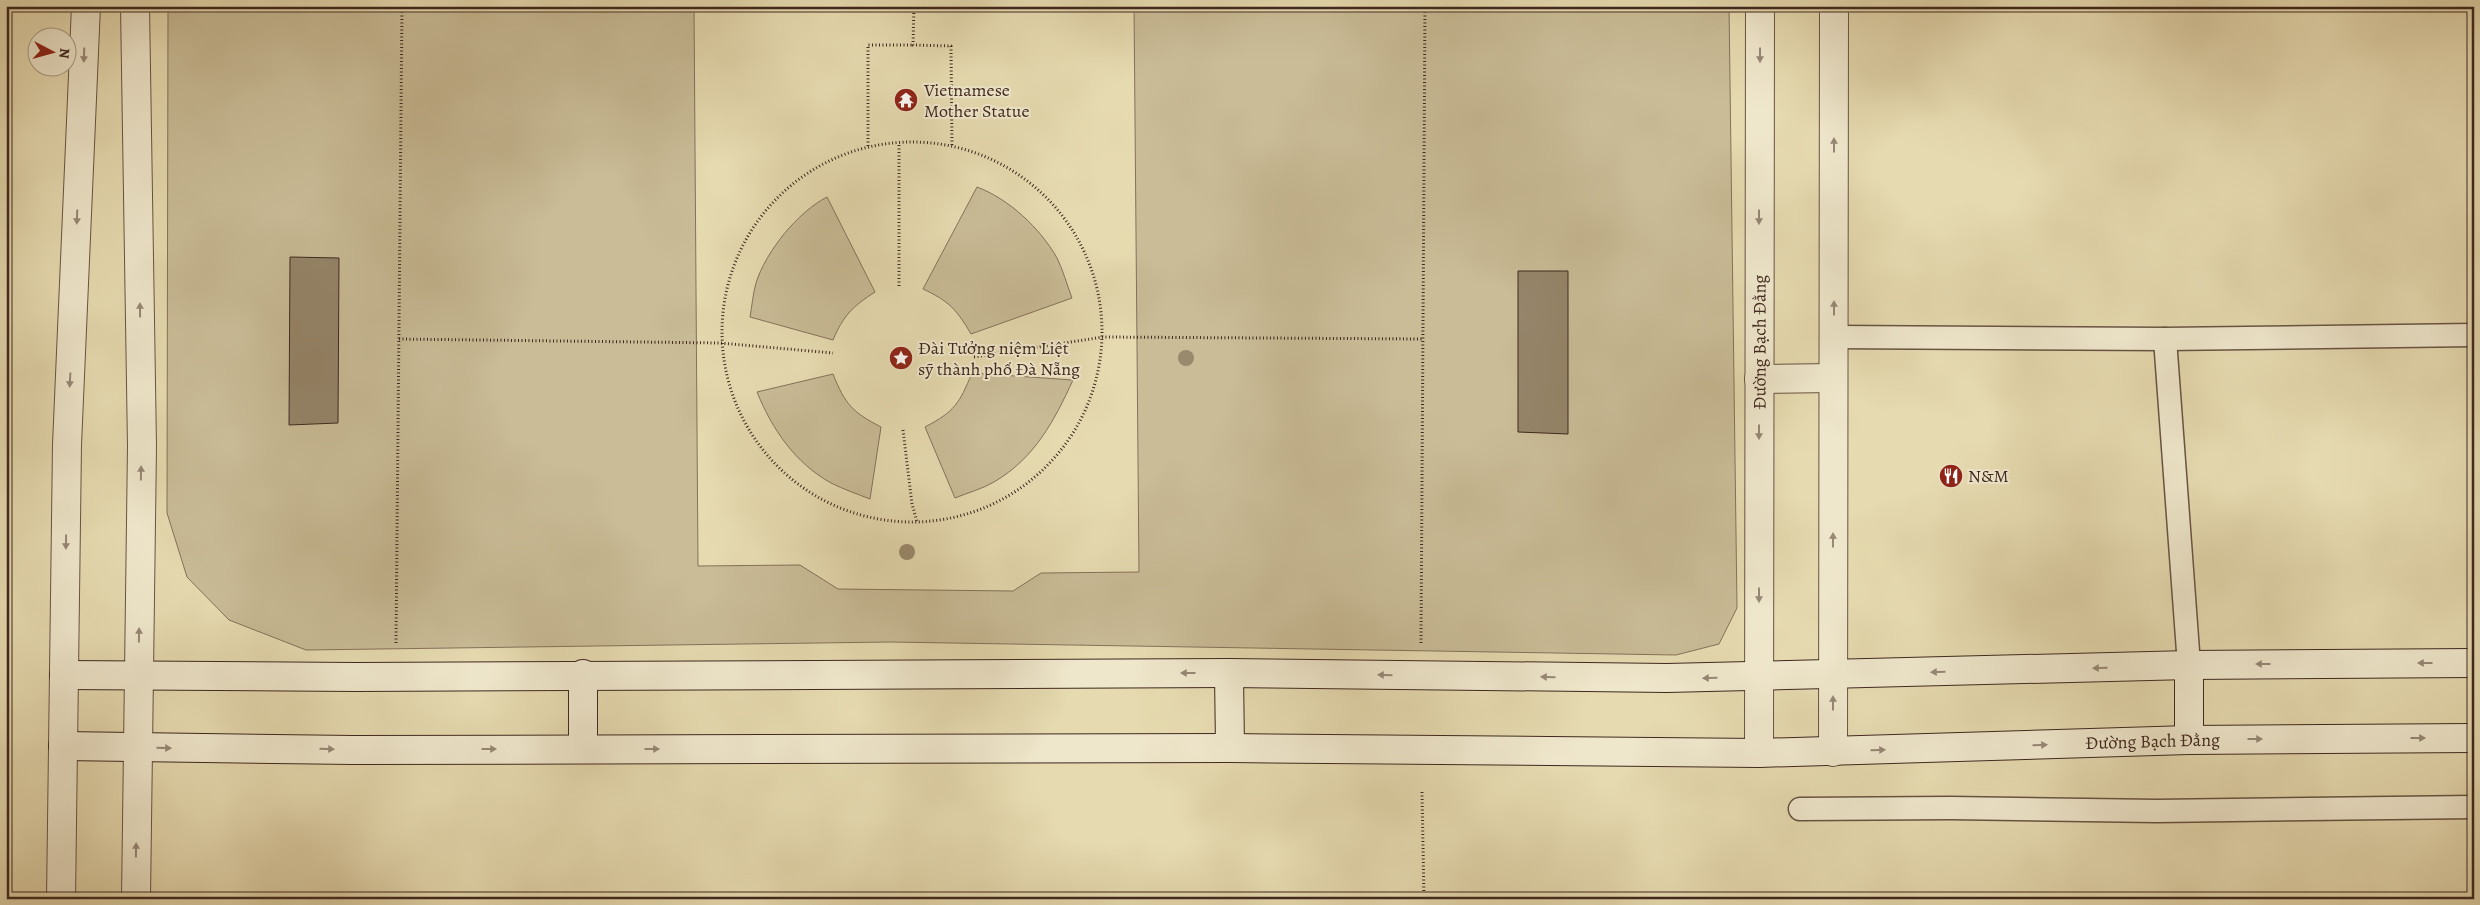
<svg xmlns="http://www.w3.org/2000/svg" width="2480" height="905" viewBox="0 0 2480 905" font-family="Alegreya,serif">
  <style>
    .green { fill: #c9bc97; stroke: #84725b }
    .building { fill: #95856a; stroke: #3e281f }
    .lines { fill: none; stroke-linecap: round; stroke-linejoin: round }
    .service-casing { stroke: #685443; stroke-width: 25 }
    .tertiary-casing { stroke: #685443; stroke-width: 30 }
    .secondary-casing { stroke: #3e281f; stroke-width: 30 }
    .path { stroke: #3e281f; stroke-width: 3; stroke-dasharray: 1 2.5; stroke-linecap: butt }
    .service { stroke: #efe7cc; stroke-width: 22 }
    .tertiary { stroke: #efe7cc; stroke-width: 28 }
    .secondary { stroke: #efe7cc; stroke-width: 28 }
    .tree { fill: #99896d }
    .oneway { fill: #968876 }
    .labels { text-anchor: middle; stroke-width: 4; stroke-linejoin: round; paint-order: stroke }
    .poi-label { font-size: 18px; fill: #3e281f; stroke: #efe7cc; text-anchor: start }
    .street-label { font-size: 18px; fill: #3e281f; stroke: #efe7cc }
  </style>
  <rect width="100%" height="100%" fill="#e6dab0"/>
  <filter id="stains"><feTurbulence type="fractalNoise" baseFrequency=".004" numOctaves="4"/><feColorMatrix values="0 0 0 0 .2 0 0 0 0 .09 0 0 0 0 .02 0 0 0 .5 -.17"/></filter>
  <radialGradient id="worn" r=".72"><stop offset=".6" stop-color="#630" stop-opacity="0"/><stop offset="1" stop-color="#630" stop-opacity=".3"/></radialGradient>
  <g class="green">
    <polygon points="168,6 694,6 698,566 800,565 838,589 1013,591 1041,573 1139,572 1134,6 1729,6 1737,608 1719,644 1676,655 890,642 306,650 229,620 187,577 167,513"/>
    <path d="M977 187C1009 199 1040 228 1057 258 1063 270 1067 285 1072 298L971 334C957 310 949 301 923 289Z"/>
    <path d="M827 197 875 292C853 306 843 316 833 340L750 317C752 306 753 293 756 283 766 251 798 212 827 197Z"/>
    <path d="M972 373 1073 380C1054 421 1035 458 994 482 982 489 967 493 955 498L925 427C955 411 959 404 972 373Z"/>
    <path d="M833 374C845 404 852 412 881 427L870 499C857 494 843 489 831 483 795 463 772 429 757 392Z"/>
  </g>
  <g class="building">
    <polygon points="290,257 339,258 338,423 289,425"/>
    <polygon points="1518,271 1568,271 1568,434 1518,432"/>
  </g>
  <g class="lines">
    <g class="service-casing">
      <g id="service">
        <polyline points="1834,337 2165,339 2474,335"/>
        <polyline points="2165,339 2189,665"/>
        <polyline points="1800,809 1951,808 2157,811 2474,807"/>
      </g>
    </g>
    <g class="tertiary-casing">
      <g id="tertiary">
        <polyline points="135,6 142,446 136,899"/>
        <polyline points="1759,379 1833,378"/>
        <polyline points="1833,752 1834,6"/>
        <path id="s1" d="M1759 753 1760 6"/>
        <polyline points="61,899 67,445 86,6"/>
      </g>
    </g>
    <g class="secondary-casing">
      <g id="secondary">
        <polyline points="2189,665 2189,740"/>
        <polyline points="1229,673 1230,748"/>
        <polyline points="583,674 583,749"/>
        <polyline points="64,675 356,677 1229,673 1667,678 2189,665 2474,663"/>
        <path id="s2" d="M63 746 353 750 1230 748 1759 753 2189 740 2474 738"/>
      </g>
    </g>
    <g class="path">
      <polyline points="914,6 913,45 951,46 952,147"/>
      <circle cx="912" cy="332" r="190"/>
      <polyline points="868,146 868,45 913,45"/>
      <polyline points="899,286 899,143"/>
      <polyline points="399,339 720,343 833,353"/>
      <polyline points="974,357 1103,337 1423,339"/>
      <polyline points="903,430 912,504 917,522"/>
      <polyline points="396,643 402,6"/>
      <polyline points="1421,643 1425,6"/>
      <polyline points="1422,792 1424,899"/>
    </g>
    <use href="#service" class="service"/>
    <use href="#tertiary" class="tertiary"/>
    <use href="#secondary" class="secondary"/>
  </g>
  <g class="tree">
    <circle cx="1186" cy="358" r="8"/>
    <circle cx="907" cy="552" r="8"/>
  </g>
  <defs><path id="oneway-solid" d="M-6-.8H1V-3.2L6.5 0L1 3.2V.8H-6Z" transform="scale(1.25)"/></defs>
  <g class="oneway">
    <use href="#oneway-solid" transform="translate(84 55) rotate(92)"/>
    <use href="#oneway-solid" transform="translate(1760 55) rotate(90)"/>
    <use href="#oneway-solid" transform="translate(1834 145) rotate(-90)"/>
    <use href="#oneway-solid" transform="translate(77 217) rotate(92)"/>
    <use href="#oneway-solid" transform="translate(1759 217) rotate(90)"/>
    <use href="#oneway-solid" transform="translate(1834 308) rotate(-90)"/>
    <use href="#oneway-solid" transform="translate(140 310) rotate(-91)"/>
    <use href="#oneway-solid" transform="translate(70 380) rotate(93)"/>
    <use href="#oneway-solid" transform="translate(1759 432) rotate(90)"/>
    <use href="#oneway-solid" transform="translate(141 473) rotate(-89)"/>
    <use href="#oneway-solid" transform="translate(1833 540) rotate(-90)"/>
    <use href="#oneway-solid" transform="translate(66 542) rotate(91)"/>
    <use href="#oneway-solid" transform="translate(1759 595) rotate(90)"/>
    <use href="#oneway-solid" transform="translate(139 635) rotate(-89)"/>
    <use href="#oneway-solid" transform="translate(2425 663) rotate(180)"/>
    <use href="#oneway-solid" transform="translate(2263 664) rotate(180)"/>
    <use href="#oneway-solid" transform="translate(2100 668) rotate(178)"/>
    <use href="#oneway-solid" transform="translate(1938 672) rotate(178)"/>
    <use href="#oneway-solid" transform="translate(1188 673) rotate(180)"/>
    <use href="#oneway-solid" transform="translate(1385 675) rotate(-179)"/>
    <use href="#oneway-solid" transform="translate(1548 677) rotate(-179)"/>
    <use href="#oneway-solid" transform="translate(1710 678) rotate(179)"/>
    <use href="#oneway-solid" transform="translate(1833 703) rotate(-90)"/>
    <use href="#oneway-solid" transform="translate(2418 738)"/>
    <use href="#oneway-solid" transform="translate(2255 739)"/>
    <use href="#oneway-solid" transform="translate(2040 745) rotate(-2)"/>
    <use href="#oneway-solid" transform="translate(164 748) rotate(1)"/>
    <use href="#oneway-solid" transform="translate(327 749) rotate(1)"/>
    <use href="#oneway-solid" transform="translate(489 749)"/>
    <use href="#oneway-solid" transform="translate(652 749)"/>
    <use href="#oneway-solid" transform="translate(1878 750) rotate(-2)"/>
    <use href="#oneway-solid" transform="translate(136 850) rotate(-89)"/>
  </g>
  <defs>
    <g id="temple-disc" transform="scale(1.25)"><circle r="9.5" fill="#8f2418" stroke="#efe7cc"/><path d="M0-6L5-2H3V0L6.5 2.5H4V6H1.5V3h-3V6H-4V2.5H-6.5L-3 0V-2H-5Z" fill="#fff"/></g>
    <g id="sight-disc" transform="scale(1.25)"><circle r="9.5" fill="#8f2418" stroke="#efe7cc"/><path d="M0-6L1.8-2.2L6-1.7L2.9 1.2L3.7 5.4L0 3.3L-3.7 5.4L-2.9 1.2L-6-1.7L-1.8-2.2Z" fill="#fff"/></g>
    <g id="restaurant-disc" transform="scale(1.25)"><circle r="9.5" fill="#8f2418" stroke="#efe7cc"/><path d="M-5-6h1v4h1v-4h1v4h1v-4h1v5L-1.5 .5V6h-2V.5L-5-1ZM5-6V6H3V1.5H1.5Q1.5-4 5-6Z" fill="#fff"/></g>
  </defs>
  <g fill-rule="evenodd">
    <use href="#temple-disc" x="906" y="100"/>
    <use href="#sight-disc" x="901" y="358"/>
    <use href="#restaurant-disc" x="1951" y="476"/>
  </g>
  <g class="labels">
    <g class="poi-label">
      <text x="924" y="96">Vietnamese<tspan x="924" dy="21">Mother Statue</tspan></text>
      <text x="918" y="354">Đài Tưởng niệm Liệt<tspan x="918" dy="21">sỹ thành phố Đà Nẵng</tspan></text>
      <text x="1968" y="482">N&amp;M</text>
    </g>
    <g class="street-label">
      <text dy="6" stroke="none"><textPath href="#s1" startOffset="411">Đường Bạch Đằng</textPath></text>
      <text dy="6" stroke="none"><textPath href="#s2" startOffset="2090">Đường Bạch Đằng</textPath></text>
    </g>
  </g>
  <rect width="2480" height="905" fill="none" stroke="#e6dab0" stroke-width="25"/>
  <rect x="8" y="8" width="2465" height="890" fill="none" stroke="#3e281f" stroke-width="2.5"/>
  <rect x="12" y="12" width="2455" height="880" fill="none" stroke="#3e281f"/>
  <g transform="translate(52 52) rotate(96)"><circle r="24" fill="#efe7cc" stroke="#a89b87"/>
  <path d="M0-4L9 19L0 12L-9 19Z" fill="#8f2418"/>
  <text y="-8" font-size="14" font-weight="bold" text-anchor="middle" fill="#3e281f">N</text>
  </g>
  <rect width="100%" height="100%" filter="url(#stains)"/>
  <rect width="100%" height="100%" fill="url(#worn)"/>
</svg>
